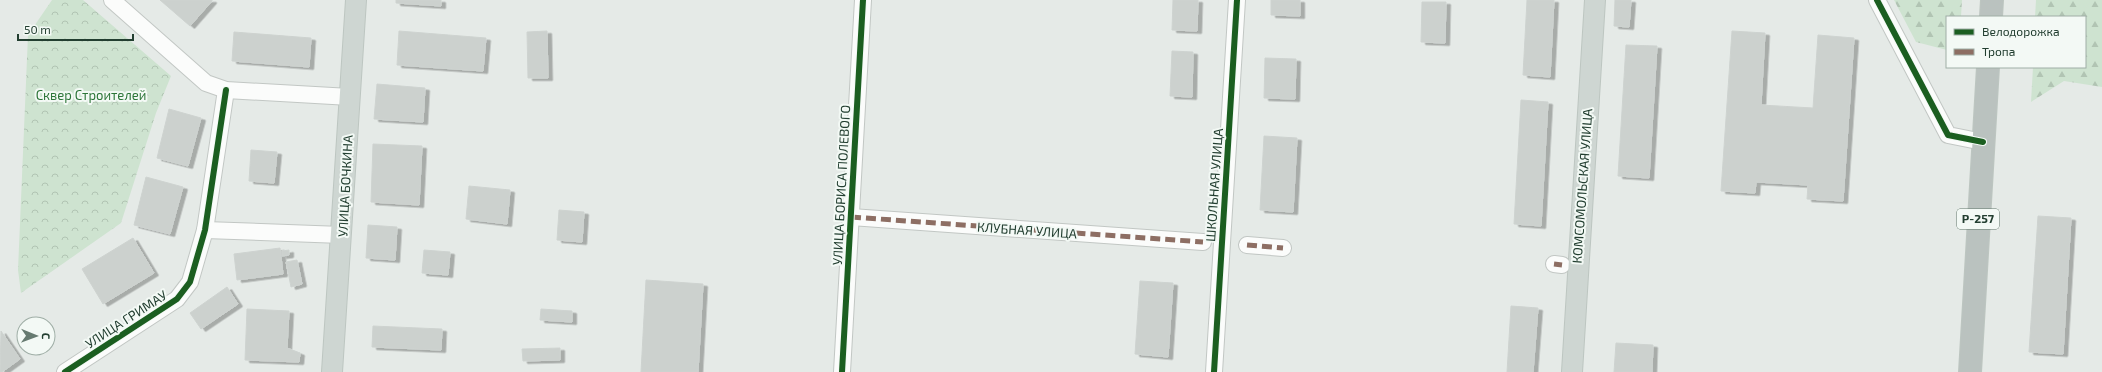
<svg xmlns="http://www.w3.org/2000/svg" width="2102" height="372" viewBox="0 0 2102 372" font-family="'Exo 2',sans-serif">
  <style>
    .forest { fill: url(#forest-firs) }
    .park { fill: url(#park-crowns) }
    .building { fill: #ccd1ce; stroke: #ced3d0; filter: url(#shadow) }
    .lines { fill: none; stroke-linecap: round; stroke-linejoin: round }
    .minor-casing { stroke: #c2c7c4; stroke-width: 18 }
    .major-casing { stroke: #bdc6c1; stroke-width: 22 }
    .highway-casing { stroke: #bdc6c1; stroke-width: 24 }
    .minor { stroke: #fbfcfb; stroke-width: 16 }
    .major { stroke: #ced6d2; stroke-width: 20 }
    .highway { stroke: #bac2bf; stroke-width: 22 }
    .quiet { stroke: #8d6e63; stroke-width: 5; stroke-dasharray: 10 5; stroke-linecap: butt }
    .cycleway-casing { stroke: #f3f9f5; stroke-width: 8 }
    .cycleway { stroke: #1b5e20; stroke-width: 6 }
    .labels { text-anchor: middle; stroke-width: 4; stroke-linejoin: round; paint-order: stroke }
    .shield { fill: #f3f9f5; stroke: #61766b; stroke-width: 1 }
    .shield-label { font-size: 12px; font-weight: bold; fill: #223e30 }
    .park-label { font-size: 13px; fill: #2c7538; stroke: #f3f9f5 }
    .street-label { font-size: 13px; fill: #223e30; stroke: #f3f9f5 }
  </style>
  <defs>
    <pattern id="forest-firs" width="22" height="20" patternUnits="userSpaceOnUse"><rect width="22" height="20" fill="#cee3d0"/><path d="M5 1l3.5 6h-7zM16 11l3.5 6h-7z" fill="#b1c4b3"/></pattern>
    <pattern id="park-crowns" width="20" height="18" patternUnits="userSpaceOnUse"><rect width="20" height="18" fill="#cee3d0"/><path d="M2 6a3 3 0 1 1 6 0M12 15a3 3 0 1 1 6 0" fill="none" stroke="#b1c4b3"/></pattern>
    <filter id="shadow"><feDropShadow dx="4.5" dy="2.5" stdDeviation="0" flood-color="#0004"/></filter>
  </defs>
  <rect width="100%" height="100%" fill="#e5eae7"/>
  <g class="forest">
    <polygon points="1894,0 1962,0 1961,17 1947,17 1947,50 1916,42"/>
    <polygon points="2036,0 2102,0 2102,87 2064,81 2031,102 2033,67 2085,67 2085,17 2035,17"/>
  </g>
  <polygon class="park" points="52,0 83,0 171,76 156,113 121,223 21,293 18,270 28,35"/>
  <g class="building">
    <polygon points="160,0 212,0 212,1 190,26"/>
    <polygon points="396,0 441,0 441,6 396,3"/>
    <polygon points="1173,0 1198,0 1197,31 1172,30"/>
    <polygon points="1271,0 1300,0 1300,16 1271,15"/>
    <polygon points="1527,0 1554,0 1550,77 1523,75"/>
    <polygon points="1615,0 1631,0 1629,27 1614,26"/>
    <polygon points="1422,2 1446,2 1445,43 1421,42"/>
    <polygon points="399,31 486,38 483,71 397,65"/>
    <polygon points="547,31 548,78 528,78 527,32"/>
    <polygon points="1732,31 1765,33 1761,105 1813,108 1818,35 1854,38 1843,201 1807,199 1808,185 1756,182 1755,193 1721,191"/>
    <polygon points="234,32 311,38 309,67 232,61"/>
    <polygon points="1626,45 1657,46 1649,178 1618,176"/>
    <polygon points="1172,51 1193,52 1192,97 1170,96"/>
    <polygon points="1265,58 1296,59 1295,99 1264,98"/>
    <polygon points="377,84 425,88 423,122 374,119"/>
    <polygon points="1521,100 1548,102 1541,226 1514,224"/>
    <polygon points="169,109 201,118 188,166 157,158"/>
    <polygon points="1264,136 1297,138 1293,212 1260,210"/>
    <polygon points="373,144 422,146 419,205 371,202"/>
    <polygon points="251,150 277,152 274,183 249,181"/>
    <polygon points="146,177 183,187 170,234 134,225"/>
    <polygon points="469,186 510,190 507,224 466,219"/>
    <polygon points="559,210 584,212 582,242 557,240"/>
    <polygon points="2038,216 2071,218 2063,354 2029,352"/>
    <polygon points="368,225 397,227 395,260 366,258"/>
    <polygon points="133,238 154,273 103,304 82,269"/>
    <polygon points="280,248 283,274 237,280 234,254"/>
    <polygon points="289,250 289,255 282,256 282,251"/>
    <polygon points="424,250 450,252 448,275 422,273"/>
    <polygon points="297,260 302,284 291,287 286,262"/>
    <polygon points="646,280 703,284 698,372 641,372"/>
    <polygon points="1140,281 1173,283 1168,357 1135,354"/>
    <polygon points="227,287 238,304 201,329 190,313"/>
    <polygon points="1511,306 1538,308 1533,372 1507,372"/>
    <polygon points="247,309 289,311 287,348 300,353 299,362 245,360"/>
    <polygon points="541,309 572,311 572,322 540,320"/>
    <polygon points="373,326 442,329 441,350 372,347"/>
    <polygon points="1,331 20,359 2,372 0,372"/>
    <polygon points="1616,343 1653,345 1652,372 1614,372"/>
    <polygon points="560,348 560,360 523,361 522,349"/>
  </g>
  <g class="lines">
    <g class="minor-casing">
      <g id="minor">
        <polyline points="112,0 206,83 226,90 350,97"/>
        <polyline points="1877,0 1948,135 1983,142"/>
        <polyline points="851,217 1203,242"/>
        <polyline points="205,230 342,235"/>
        <polyline points="1247,245 1283,248"/>
        <polyline points="1554,264 1562,265"/>
        <polyline points="65,372 177,299 190,282 205,230 226,90"/>
        <polyline points="842,372 863,0"/>
        <polyline points="1214,372 1237,0"/>
      </g>
    </g>
    <g class="major-casing">
      <g id="major">
        <polyline points="332,372 356,0"/>
        <polyline points="1572,372 1595,0"/>
      </g>
    </g>
    <g class="highway-casing">
      <g id="highway">
        <polyline points="1991,17 1992,0"/>
        <polyline points="1970,372 1988,67"/>
      </g>
    </g>
    <use href="#minor" class="minor"/>
    <use href="#major" class="major"/>
    <use href="#highway" class="highway"/>
    <g class="quiet">
      <polyline points="851,217 1203,242"/>
      <polyline points="1247,245 1283,248"/>
      <polyline points="1554,264 1562,265"/>
    </g>
    <g class="cycleway-casing">
      <g id="cycleway">
        <polyline points="1877,0 1948,135 1983,142"/>
        <polyline points="65,372 177,299 190,282 205,230 226,90"/>
        <polyline points="842,372 863,0"/>
        <polyline points="1214,372 1237,0"/>
      </g>
    </g>
    <use href="#cycleway" class="cycleway"/>
  </g>
  <g class="labels">
    <rect class="shield" x="1957" y="209" width="42" height="20" rx="3"/>
    <g class="shield-label">
      <text x="1978" y="223">Р-257</text>
    </g>
    <g class="park-label">
      <text x="91" y="100">Сквер Строителей</text>
    </g>
    <g class="street-label">
      <text transform="translate(841 185) rotate(-87)" y="5">УЛИЦА БОРИСА ПОЛЕВОГО</text>
      <text transform="translate(1214 185) rotate(-86)" y="5">ШКОЛЬНАЯ УЛИЦА</text>
      <text transform="translate(345 186) rotate(-87)" y="5">УЛИЦА БОЧКИНА</text>
      <text transform="translate(1582 186) rotate(-86)" y="5">КОМСОМОЛЬСКАЯ УЛИЦА</text>
      <text transform="translate(1027 230) rotate(4)" y="5">КЛУБНАЯ УЛИЦА</text>
      <text transform="translate(126 319) rotate(-33)" y="5">УЛИЦА ГРИМАУ</text>
    </g>
  </g>
  <rect x="1946" y="16" width="140" height="52" fill="#f3f9f5" stroke="#9faea6"/>
  <rect x="1954" y="29" width="20" height="6" fill="#1b5e20" stroke="#9faea6"/>
  <text x="1982" y="36" font-size="12" fill="#223e30">Велодорожка</text>
  <rect x="1954" y="49" width="20" height="6" fill="#8d6e63" stroke="#9faea6"/>
  <text x="1982" y="56" font-size="12" fill="#223e30">Тропа</text>
  <g transform="translate(36 336) rotate(91)"><circle r="19" fill="#f3f9f5" stroke="#9faea6"/>
  <path d="M0-3L7 15L0 10L-7 15Z" fill="#667a70"/>
  <text y="-6" font-size="11" font-weight="bold" text-anchor="middle" fill="#223e30">С</text>
  </g>
  <path d="M18 34v6h115v-6" fill="none" stroke="#223e30" stroke-width="2"/>
  <text x="24" y="34" font-size="12" fill="#223e30" stroke="#f3f9f5" stroke-width="3" paint-order="stroke">50 m</text>
</svg>
